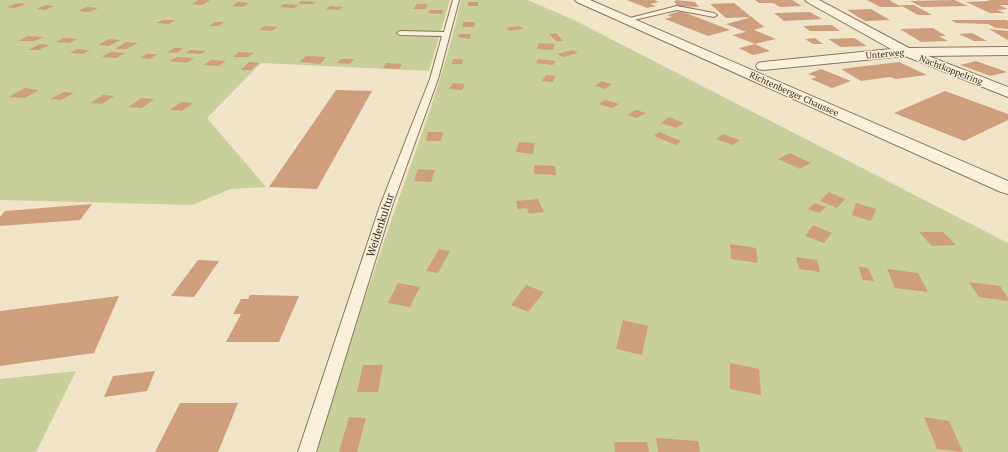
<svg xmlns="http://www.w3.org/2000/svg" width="1008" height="452" viewBox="0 0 1008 452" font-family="'PT Serif',serif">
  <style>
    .green { fill: #c9cf9b }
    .building { fill: #cf9f7d }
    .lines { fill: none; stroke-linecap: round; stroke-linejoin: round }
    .service-casing { stroke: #8d765c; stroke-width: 2 }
    .minor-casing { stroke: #8d765c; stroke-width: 2 }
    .tertiary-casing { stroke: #8d765c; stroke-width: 2 }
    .service { fill: #faf1dc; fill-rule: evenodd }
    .minor { fill: #faf1dc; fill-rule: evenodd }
    .tertiary { fill: #faf1dc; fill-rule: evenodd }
    .labels { text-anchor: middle; stroke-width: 3; stroke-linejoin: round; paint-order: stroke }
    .far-street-label { font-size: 9px; fill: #3d2e20; stroke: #f7eed8 }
    .street-label { font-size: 11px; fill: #3d2e20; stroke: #f7eed8 }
  </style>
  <rect width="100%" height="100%" fill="#f0e4c8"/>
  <g class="green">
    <polygon points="0,0 450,0 429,71 261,63 207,118 266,187 231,189 192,205 0,200"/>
    <path d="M461 0H528L574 20 1008 243V452H317C338 377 363 303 388 230 414 154 444 79 461 0Z"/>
    <polygon points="76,371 36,452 0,452 0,379"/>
  </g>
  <g class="building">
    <polygon points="199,0 210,0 203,5 192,4"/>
    <polygon points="627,0 654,0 659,2 650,4 656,6 647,8"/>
    <polygon points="675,0 695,2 699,7 677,6 674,1 676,1"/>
    <polygon points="755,0 792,0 802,6 780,7 773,3 759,3"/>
    <polygon points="867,0 889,0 902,7 880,7"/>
    <polygon points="954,0 968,6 922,7 910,1"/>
    <polygon points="988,0 1008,0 1008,5 999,5 1008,9 997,10 1005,13 990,13 966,2 989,1"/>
    <polygon points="301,1 316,2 313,4 298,4"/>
    <polygon points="238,2 249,3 243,7 232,6"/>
    <rect x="468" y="2" width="10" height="4"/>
    <polygon points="18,3 26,4 15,8 7,7"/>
    <polygon points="734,3 764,27 754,30 776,39 755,44 732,35 746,32 726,24 752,17 726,18 710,4"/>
    <polygon points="284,4 298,5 294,8 280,7"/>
    <polygon points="417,4 428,4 425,9 413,9"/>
    <polygon points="46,5 54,6 45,10 36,9"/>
    <polygon points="900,5 914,5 932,15 918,15"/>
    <polygon points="330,6 343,7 339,10 326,9"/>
    <polygon points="87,7 98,8 90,12 78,11"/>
    <polygon points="871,9 890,20 865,21 847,10"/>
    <polygon points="430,10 443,10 442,14 428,13"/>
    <polygon points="681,11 686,13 730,30 708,36 665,19 672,17 667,15"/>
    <polygon points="810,12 822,19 784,21 774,13"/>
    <polygon points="163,20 175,20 169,24 156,23"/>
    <polygon points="951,20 1006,20 1008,21 1008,29 996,28 988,24 956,23"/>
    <polygon points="215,22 224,22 218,26 209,26"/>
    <polygon points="463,22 475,22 474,27 462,27"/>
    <polygon points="832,25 840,31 810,31 803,26"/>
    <polygon points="264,26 277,27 272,31 259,30"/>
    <polygon points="519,26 523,29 510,31 506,28"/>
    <polygon points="933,28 946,36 939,36 948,41 921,42 900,29"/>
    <polygon points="989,29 1008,31 1008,40"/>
    <polygon points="556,33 563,41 556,41 549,34"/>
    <polygon points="972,33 987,41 974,41 959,34"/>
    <polygon points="459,34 471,34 470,39 458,37"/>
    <polygon points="28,36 44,37 34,41 18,41"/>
    <polygon points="64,38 78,39 69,43 55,42"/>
    <polygon points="815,38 823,44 813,44 805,39"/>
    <polygon points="854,38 867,46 841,47 828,39"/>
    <polygon points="109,39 120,40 109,46 98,45"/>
    <polygon points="126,42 138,43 126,49 115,49"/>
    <polygon points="539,43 554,44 553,50 537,49"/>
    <polygon points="40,44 50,45 38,50 28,50"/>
    <polygon points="755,44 770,51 753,55 739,48"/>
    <polygon points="174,48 183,48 177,53 167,52"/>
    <polygon points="77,49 90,50 83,54 70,53"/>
    <polygon points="191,50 206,51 201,54 185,53"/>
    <polygon points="573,50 578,53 563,57 557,54"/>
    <polygon points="111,52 125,53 116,58 102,57"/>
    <polygon points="239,52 254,53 248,57 233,57"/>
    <polygon points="147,54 157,54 150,59 140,58"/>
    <polygon points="306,56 326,57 320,64 299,62"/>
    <polygon points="177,57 194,58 187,63 169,61"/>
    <polygon points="341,59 354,59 350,64 337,63"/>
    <polygon points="453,59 463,59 462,64 452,64"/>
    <polygon points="538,59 555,61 553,65 536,63"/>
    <polygon points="211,60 226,61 218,66 204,65"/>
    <polygon points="976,61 1007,72 991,76 960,65"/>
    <polygon points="249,62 259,63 251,70 241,70"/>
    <polygon points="899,62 927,75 896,79 890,77 861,81 841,69"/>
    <polygon points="386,63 402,64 399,69 383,68"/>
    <polygon points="821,69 851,81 832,88 811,79 817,77 808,74"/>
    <polygon points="546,75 555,76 553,82 542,81"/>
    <polygon points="601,81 612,84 605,89 595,86"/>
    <polygon points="453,83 465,84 462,90 449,89"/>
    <polygon points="24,88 39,90 25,98 9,97"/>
    <polygon points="336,90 372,91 317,189 269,187"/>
    <polygon points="945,91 1008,114 1008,120 964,141 894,113"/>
    <polygon points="64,92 74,93 61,100 50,99"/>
    <polygon points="103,95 114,96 102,104 90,103"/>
    <polygon points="141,98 154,99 142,108 129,107"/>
    <polygon points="605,100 619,104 612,108 599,104"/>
    <polygon points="181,102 193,103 182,111 170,110"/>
    <polygon points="636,110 646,113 636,118 627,115"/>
    <polygon points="669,117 684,123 676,128 661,123"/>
    <polygon points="428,132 443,132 441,141 426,141"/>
    <polygon points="659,132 681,141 676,145 654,136"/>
    <polygon points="723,134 740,140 733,145 716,139"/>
    <polygon points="519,142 535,143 533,154 516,152"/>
    <polygon points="790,153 811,163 800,169 778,159"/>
    <polygon points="534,165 555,166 556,175 534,174"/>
    <polygon points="418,169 435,170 431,182 414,181"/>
    <polygon points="829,192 845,199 837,208 820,201"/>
    <polygon points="538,199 544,212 529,214 527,208 518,209 516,201"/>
    <polygon points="815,203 826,207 819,213 808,209"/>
    <polygon points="856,203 876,209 871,221 852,215"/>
    <polygon points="92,204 80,220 0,226 0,217 5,211"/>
    <polygon points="813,225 832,233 824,243 805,236"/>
    <polygon points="919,232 943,232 956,245 932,246"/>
    <polygon points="730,244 756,248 758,263 731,259"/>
    <polygon points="439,249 450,251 438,273 426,271"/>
    <polygon points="796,257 817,260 820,272 799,269"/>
    <polygon points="198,260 219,261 194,297 171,296"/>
    <polygon points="858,266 868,268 874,281 863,280"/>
    <polygon points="887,269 918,273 928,292 895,288"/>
    <polygon points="969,282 1000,286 1008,298 1008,301 979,297"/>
    <polygon points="398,283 420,287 410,307 388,303"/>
    <polygon points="526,285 544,292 528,312 511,305"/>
    <polygon points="250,295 299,296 279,342 226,342 241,314 233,314 241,299 248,299"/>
    <polygon points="119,296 94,353 0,366 0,311"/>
    <polygon points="623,320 648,326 642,355 616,349"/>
    <polygon points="730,363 759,369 761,395 730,389"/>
    <polygon points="363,365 383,365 378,392 357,392"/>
    <polygon points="155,371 147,391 104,397 113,376"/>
    <polygon points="180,403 238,403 218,452 155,452"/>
    <polygon points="349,417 366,418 357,452 339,452"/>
    <polygon points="924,417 949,421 963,452 937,449"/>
    <polygon points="656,438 698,441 700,452 658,452"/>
    <polygon points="614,442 647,442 649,452 615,452"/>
  </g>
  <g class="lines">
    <g class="service-casing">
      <g id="service">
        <polygon points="453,0 459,0 438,79 392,206 316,452 298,452 380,206 430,79 442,36 400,35 397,33 400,31 444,32"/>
        <polygon points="677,6 714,13 717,15 714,17 677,10 625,22 622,20"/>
      </g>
    </g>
    <g class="minor-casing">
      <polygon id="minor" points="805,0 819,0 909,48 1008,47 1008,55 928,56 1008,87 1008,97 905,56 763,70 758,69 756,66 758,63 763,62 891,49 807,2"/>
    </g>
    <g class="tertiary-casing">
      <polygon id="tertiary" points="575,0 590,0 1008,181 1008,194 1001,192 577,2"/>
    </g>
    <use href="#service" class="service"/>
    <use href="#minor" class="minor"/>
    <use href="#tertiary" class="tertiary"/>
  </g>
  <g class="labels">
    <g class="far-street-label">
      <text transform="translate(885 54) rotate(-5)" y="3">Unterweg</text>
      <text transform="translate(951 70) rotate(21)" y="3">Nachtkoppelring</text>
      <text transform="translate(794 94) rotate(24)" y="3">Richtenberger Chaussee</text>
    </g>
    <g class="street-label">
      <text transform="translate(380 225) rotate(-72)" y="4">Weidenkultur</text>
    </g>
  </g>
</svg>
